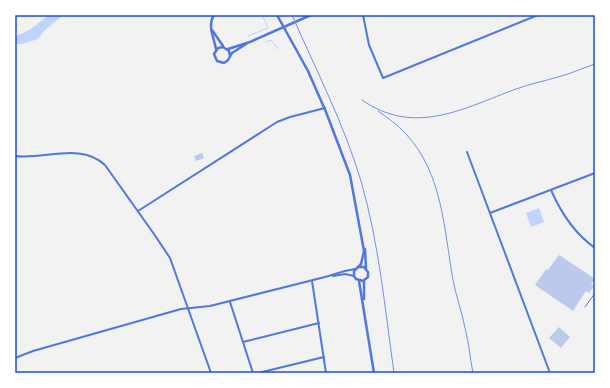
<svg xmlns="http://www.w3.org/2000/svg" width="610" height="388" viewBox="0 0 610 388" font-family="Overpass,sans-serif">
  <style>
    .water { fill: #bfd3fe }
    .lines { fill: none; stroke-linecap: round; stroke-linejoin: round }
    .stream { stroke: #bfd3fe; stroke-width: 1 }
    .building { fill: #bdc9ec }
    .service { stroke: #5277de; stroke-width: 1 }
    .minor { stroke: #5277de; stroke-width: 2 }
    .tertiary { stroke: #5277de; stroke-width: 2.5 }
    .rail { stroke: #7290e2; stroke-width: 1 }
    .neatline { fill: none; stroke: #1d4ed8; stroke-width: 1.5 }
  </style>
  <rect width="100%" height="100%" fill="#f2f2f2"/>
  <g class="water">
    <path d="M49 15H63L43 32 38 39 22 44H15V36C28 33 38 23 49 15Z"/>
    <polygon points="539,208 544,222 531,227 526,213"/>
  </g>
  <g class="lines">
    <g class="stream">
      <polyline points="248,36 268,28 262,15"/>
      <polyline points="266,42 271,40 278,49"/>
    </g>
  </g>
  <g class="building">
    <polygon points="202,153 204,158 196,161 194,156"/>
    <polygon points="559,255 595,279 591,284 594,286 589,293 586,291 573,311 535,285 546,269 548,270"/>
    <polygon points="559,327 570,337 561,348 549,338"/>
  </g>
  <g class="lines">
    <polyline class="service" points="585,307 595,293"/>
    <g class="minor">
      <polyline points="363,15 369,45 383,78 538,15"/>
      <polyline points="467,152 550,373"/>
      <path d="M15 156C44 160 81 142 105 165L154 234 170 258 211 373"/>
      <path d="M551 190C561 213 574 233 595 248"/>
      <polyline points="138,211 277,122 290,117 325,108"/>
      <polyline points="490,213 595,173"/>
      <polyline points="333,276 345,274 354,276"/>
      <polyline points="312,281 326,373"/>
      <polyline points="230,302 253,373"/>
      <polyline points="243,342 319,323"/>
      <polyline points="15,358 33,351 181,309 210,306 325,277 345,271 355,269"/>
      <polyline points="258,373 324,357"/>
    </g>
    <g class="tertiary">
      <path d="M214 15C207 26 214 37 216 49"/>
      <polyline points="277,15 308,71 326,112 350,175 364,251 361,264 354,271 354,276 356,279 363,281 368,277 368,272 364,267 359,267"/>
      <polyline points="212,30 223,46"/>
      <polyline points="228,49 250,42 311,15"/>
      <polyline points="230,56 229,51 223,47 218,48 214,54 217,61 224,63 228,60 232,53 246,44"/>
      <polyline points="365,249 366,268"/>
      <polyline points="359,281 374,373"/>
      <polyline points="364,299 364,281"/>
    </g>
    <g class="rail">
      <path d="M292 15C316 70 344 124 361 181 379 243 385 309 394 373"/>
      <path d="M362 100C415 137 464 108 516 89 530 84 544 81 558 77 570 74 583 68 595 64"/>
      <path d="M378 111C388 118 398 125 406 134 443 174 444 230 453 280 456 296 462 312 465 328 469 343 470 358 473 373"/>
    </g>
  </g>
  <rect width="610" height="388" fill="none" stroke="#ffffff" stroke-width="32"/>
  <rect x="16" y="16" width="578" height="356" class="neatline"/>
</svg>
